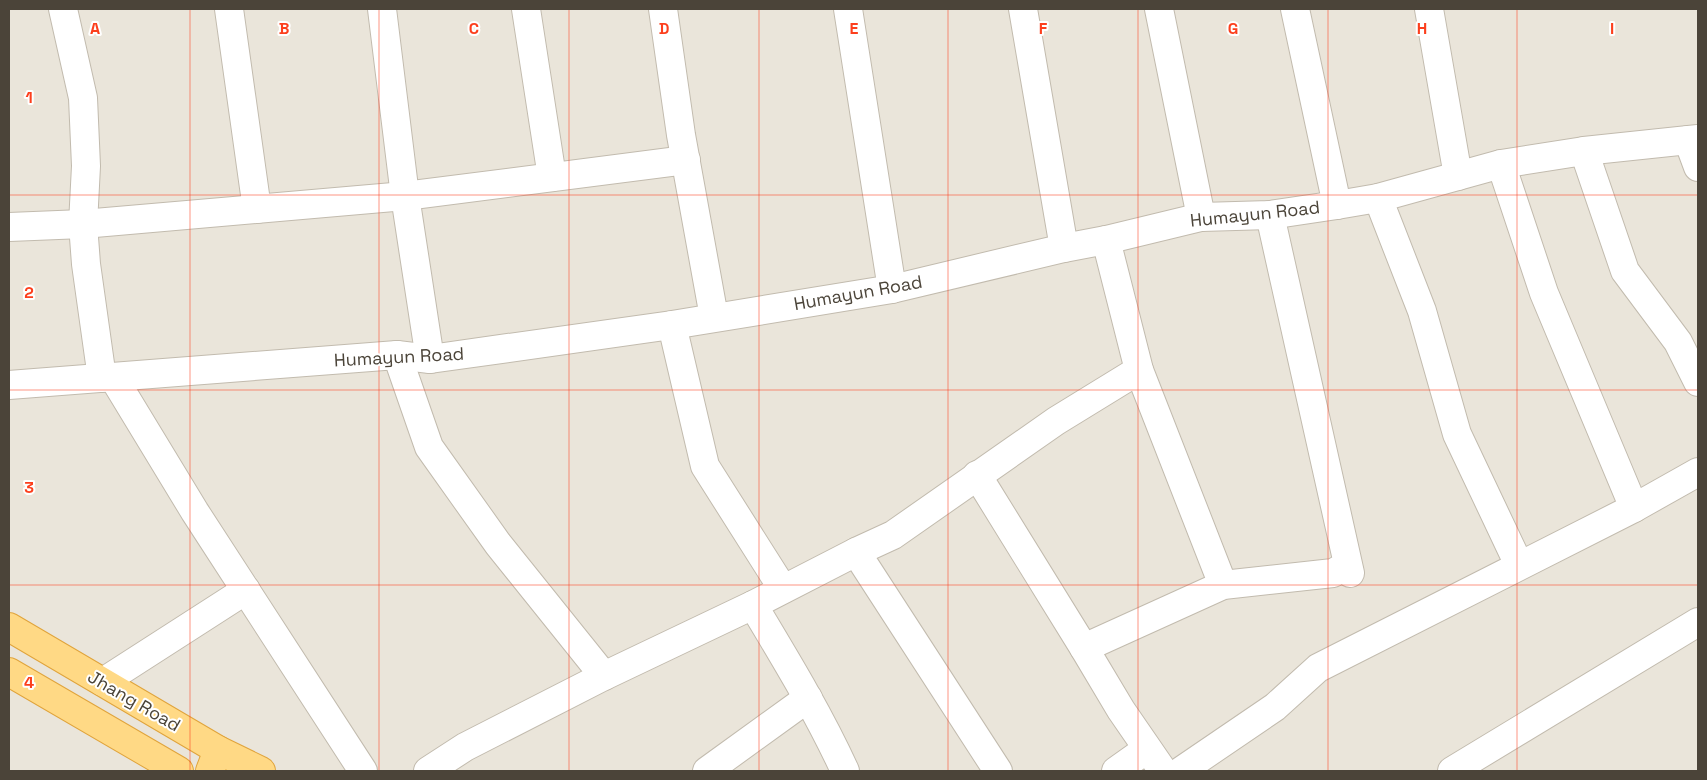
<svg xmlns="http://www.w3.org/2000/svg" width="1707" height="780" viewBox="0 0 1707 780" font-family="'Space Grotesk',sans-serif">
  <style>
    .residential { fill: #eae5da }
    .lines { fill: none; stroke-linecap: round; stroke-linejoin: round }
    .minor-casing { stroke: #c2bbae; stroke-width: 30 }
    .trunk-casing { stroke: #e0a43c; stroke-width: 30 }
    .minor { stroke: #fff; stroke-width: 28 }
    .trunk { stroke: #ffd985; stroke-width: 28 }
    .grid { fill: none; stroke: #fc3f1d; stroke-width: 1; stroke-opacity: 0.55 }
    .labels { text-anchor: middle; stroke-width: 4; stroke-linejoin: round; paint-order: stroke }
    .street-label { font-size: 18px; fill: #4b4439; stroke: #fff }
    .grid-label { font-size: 16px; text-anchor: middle; font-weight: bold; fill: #fc3f1d; stroke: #fff; stroke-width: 4; stroke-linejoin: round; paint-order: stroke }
  </style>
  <rect width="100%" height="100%" fill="#f6f3ec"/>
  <rect class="residential" x="9" y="9" width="1689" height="762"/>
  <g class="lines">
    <g class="minor-casing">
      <g id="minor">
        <polyline points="63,9 83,98 86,166 83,224 86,264 102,378"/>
        <polyline points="229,9 257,209"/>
        <polyline points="382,9 405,196 430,359"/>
        <polyline points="526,9 552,177"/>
        <polyline points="663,9 681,135 714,317"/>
        <polyline points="848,9 892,289"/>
        <polyline points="1023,9 1064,248"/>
        <polyline points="1159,9 1201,217"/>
        <polyline points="1295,9 1337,205"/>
        <polyline points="1429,9 1458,176"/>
        <polyline points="1688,140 1698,167"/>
        <polyline points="1584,151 1625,271 1678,342 1698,382"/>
        <polyline points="1501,164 1544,293 1634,508"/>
        <polyline points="1378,198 1422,311 1457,434 1519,565"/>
        <polyline points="9,227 83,224 405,196 686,160"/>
        <polyline points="1106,240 1139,370 1223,585"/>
        <polyline points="672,325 705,466 783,589"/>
        <polyline points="397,355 429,447 498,544 604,676"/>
        <polyline points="113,377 195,512 363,771"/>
        <polyline points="9,385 397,355 430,359 672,325 892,289 1064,248 1106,240 1201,217 1270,215 1337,205 1378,198 1501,164 1584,151 1698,139"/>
        <polyline points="977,475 1084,648 1121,710 1163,771"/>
        <polyline points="856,552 998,771"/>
        <path d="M753 605C786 660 819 714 845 771"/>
        <polyline points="1084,648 1223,585 1333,573 1342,568 1350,573 1270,215"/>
        <polyline points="103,682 246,590"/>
        <polyline points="428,771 465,747 604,676 753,605 856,552 893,535 1056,421 1139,370"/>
        <polyline points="707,771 808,698"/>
        <polyline points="1116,771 1147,749"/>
        <polyline points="1181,771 1275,707 1318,668 1634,508 1698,472"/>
        <polyline points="1452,771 1698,622"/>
      </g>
    </g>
    <g class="trunk-casing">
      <g id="trunk">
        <polyline points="9,627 218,750 261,771"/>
        <polyline points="9,672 179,771"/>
        <polyline points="210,771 218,750"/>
      </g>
    </g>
    <use href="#minor" class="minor"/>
    <use href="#trunk" class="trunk"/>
  </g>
  <path class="grid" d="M190 9V771M379 9V771M569 9V771M759 9V771M948 9V771M1138 9V771M1328 9V771M1517 9V771M9 195H1698M9 390H1698M9 585H1698"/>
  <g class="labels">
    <g class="street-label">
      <text transform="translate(1255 214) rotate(-6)" y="6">Humayun Road</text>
      <text transform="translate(858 293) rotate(-10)" y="6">Humayun Road</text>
      <text transform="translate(399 357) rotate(-3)" y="6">Humayun Road</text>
      <text transform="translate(134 701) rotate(30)" y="6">Jhang Road</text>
    </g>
  </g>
  <g class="grid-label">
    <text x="95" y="34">A</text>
    <text x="284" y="34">B</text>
    <text x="474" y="34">C</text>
    <text x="664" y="34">D</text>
    <text x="854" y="34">E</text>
    <text x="1043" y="34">F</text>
    <text x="1233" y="34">G</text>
    <text x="1422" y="34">H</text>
    <text x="1612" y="34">I</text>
    <text x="29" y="103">1</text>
    <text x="29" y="298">2</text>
    <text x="29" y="493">3</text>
    <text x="29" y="688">4</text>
  </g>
  <rect width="1707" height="780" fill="none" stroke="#4b4439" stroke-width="20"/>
</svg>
